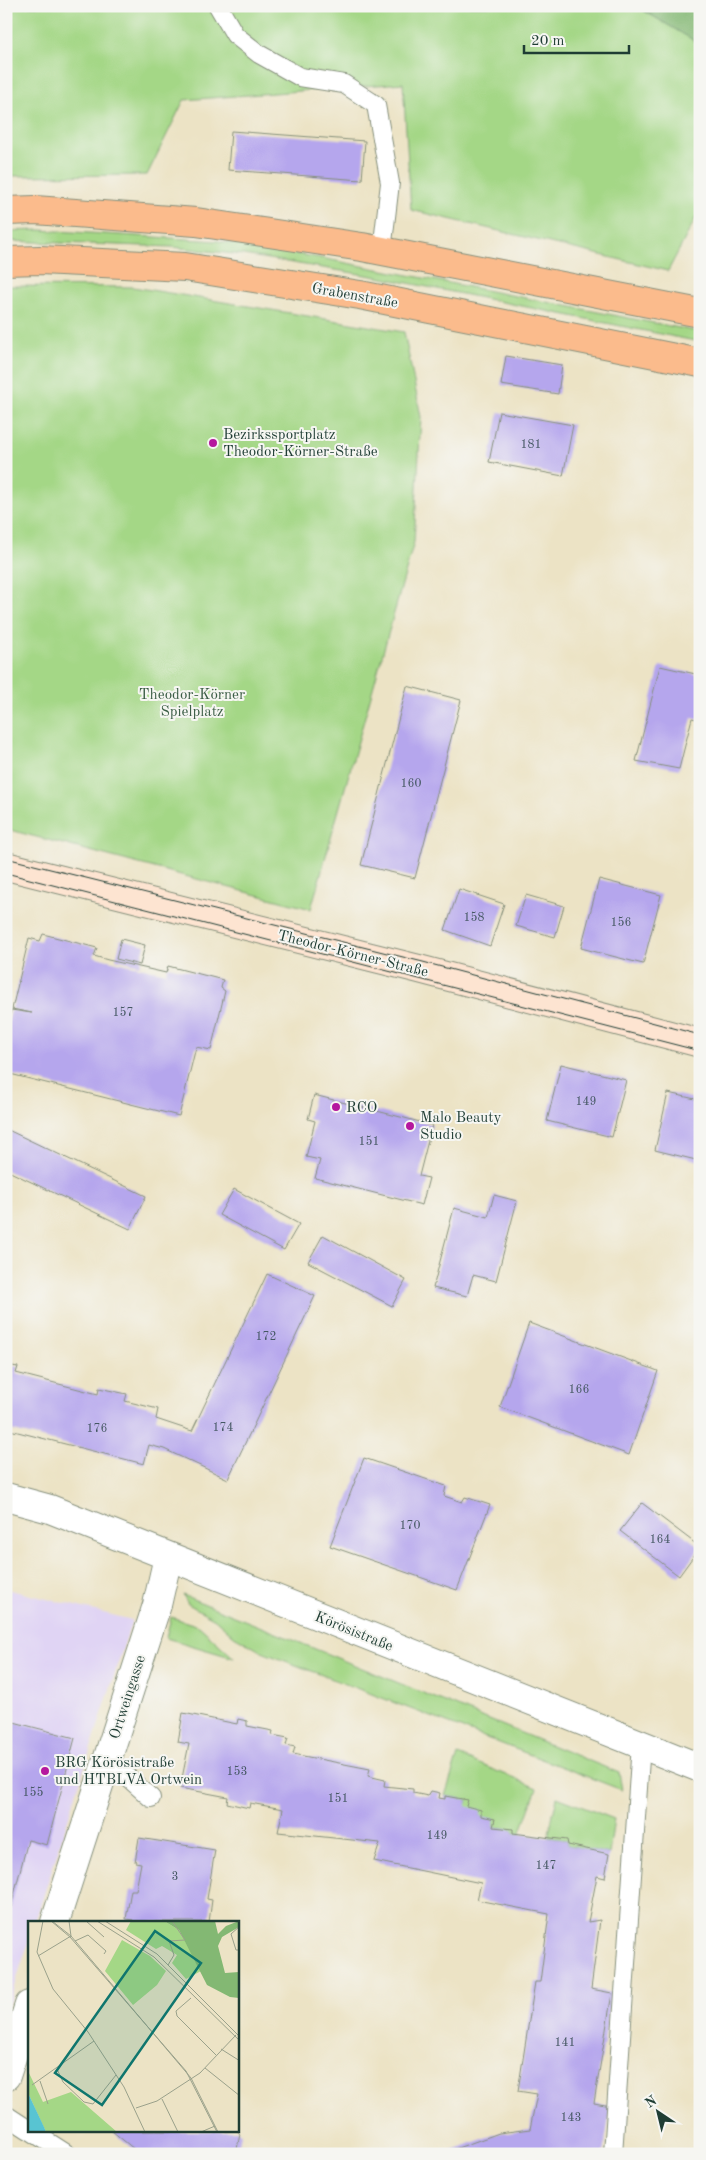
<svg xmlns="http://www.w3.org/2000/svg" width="706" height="2160" viewBox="0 0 706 2160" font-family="'Old Standard TT',serif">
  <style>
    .built { fill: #e0d4f4 }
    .green { fill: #a4d786; stroke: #628a5d }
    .forest { fill: #83b873; stroke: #517a54 }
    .building { fill: #b5a6ed }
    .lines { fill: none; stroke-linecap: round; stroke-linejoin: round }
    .service-casing { stroke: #86907c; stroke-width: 20 }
    .minor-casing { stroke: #86907c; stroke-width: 30 }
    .tertiary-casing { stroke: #86907c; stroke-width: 30 }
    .secondary-casing { stroke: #86907c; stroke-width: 30 }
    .primary-casing { stroke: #86907c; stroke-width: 30 }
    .service { stroke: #fff; stroke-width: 18 }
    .minor { stroke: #fff; stroke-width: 28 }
    .tertiary { stroke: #fff; stroke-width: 28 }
    .secondary { stroke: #fde4d1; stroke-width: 28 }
    .primary { stroke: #fbbb8c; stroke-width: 28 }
    .tram { stroke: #1f3d34; stroke-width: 1 }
    .poi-dot { fill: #b5179e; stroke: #f6f6f2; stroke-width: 2 }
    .labels { text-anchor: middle; stroke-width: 4; stroke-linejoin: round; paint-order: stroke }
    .number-label { font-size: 12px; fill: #445762 }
    .street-label { font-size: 15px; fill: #1f3d34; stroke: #f6f6f2 }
    .poi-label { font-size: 15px; fill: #1f3d34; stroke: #f6f6f2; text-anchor: start }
    .park-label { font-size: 15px; fill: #3a5c44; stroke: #f6f6f2 }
    .inset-road { fill: none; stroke: #9aa18b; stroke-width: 1 }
    .view { fill: #0f766e; fill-opacity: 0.15; stroke: #0f766e; stroke-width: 2.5 }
    .inset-edge { fill: none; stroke: #1f3d34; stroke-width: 2.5 }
  </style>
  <rect width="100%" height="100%" fill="#f6f6f2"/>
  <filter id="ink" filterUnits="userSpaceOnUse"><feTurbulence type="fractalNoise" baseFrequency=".02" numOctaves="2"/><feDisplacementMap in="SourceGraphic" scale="10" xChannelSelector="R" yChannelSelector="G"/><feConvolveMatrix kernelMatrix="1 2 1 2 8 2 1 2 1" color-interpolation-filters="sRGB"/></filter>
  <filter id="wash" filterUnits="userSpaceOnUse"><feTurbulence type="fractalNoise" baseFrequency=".0096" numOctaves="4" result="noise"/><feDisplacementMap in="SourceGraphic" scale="20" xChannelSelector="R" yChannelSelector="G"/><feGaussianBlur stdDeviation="1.12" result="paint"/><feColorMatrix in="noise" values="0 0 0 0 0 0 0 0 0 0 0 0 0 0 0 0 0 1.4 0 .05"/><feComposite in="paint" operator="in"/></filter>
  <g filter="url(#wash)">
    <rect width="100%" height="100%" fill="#ece3c5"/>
    <polygon class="built" points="6,1589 132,1620 35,1922 29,1922 29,1941 6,2011"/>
    <g class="green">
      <polygon points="6,6 636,6 700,44 700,210 668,271 411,210 403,83 184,100 147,175 6,176"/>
      <polygon points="40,230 218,241 321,258 700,332 700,342 378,277 244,255 172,247 6,241 6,231"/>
      <polygon points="6,286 133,287 404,332 421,417 414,542 311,909 6,829"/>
      <polygon points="183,1595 619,1773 622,1790 262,1652 234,1636 215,1619 188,1604"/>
      <polygon points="171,1617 199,1626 234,1658 166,1638"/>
      <polygon points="458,1755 537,1788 520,1834 513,1833 513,1829 493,1827 466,1806 468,1800 445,1796"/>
      <polygon points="557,1797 614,1819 609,1854 568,1845 567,1840 548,1837"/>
    </g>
    <polygon class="forest" points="636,6 700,6 700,44"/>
    <g id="blocks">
      <g class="building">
        <polygon points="231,131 365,141 362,180 228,170"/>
        <polygon points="506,356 562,365 558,394 501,385"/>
        <polygon points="499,412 573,425 563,476 489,462"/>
        <polygon points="660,666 700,675 700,720 692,718 679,769 636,761"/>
        <polygon points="407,686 461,700 415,878 361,865"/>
        <polygon points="599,879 661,895 643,964 581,948"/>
        <polygon points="459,889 504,904 490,946 445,930"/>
        <polygon points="526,895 564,906 555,937 516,926"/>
        <polygon points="43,934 97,948 94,956 108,960 166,973 168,966 223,980 221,988 225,991 211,1050 196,1047 179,1116 6,1073 6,1030 11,1010 32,1013 12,1009 29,938 40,941"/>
        <polygon points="121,939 145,945 140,965 116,959"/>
        <polygon points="561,1064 626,1080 612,1137 547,1121"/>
        <polygon points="668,1093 700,1100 700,1161 655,1150"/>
        <polygon points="314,1095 432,1125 419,1176 429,1178 422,1205 315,1178 320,1160 306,1157 315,1121 308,1119"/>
        <polygon points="6,1129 146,1196 130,1229 6,1170"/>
        <polygon points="234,1189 299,1224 284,1250 219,1215"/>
        <polygon points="494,1195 517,1201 496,1281 473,1275 467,1296 433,1288 454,1208 488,1217"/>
        <polygon points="323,1235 406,1280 392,1306 308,1262"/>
        <polygon points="267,1274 315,1296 228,1479 164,1449 149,1445 144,1464 6,1429 6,1365 18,1367 16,1373 51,1382 98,1394 99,1388 127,1394 125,1401 158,1409 156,1419 192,1431"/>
        <polygon points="529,1323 658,1371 629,1455 500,1407"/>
        <polygon points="364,1458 446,1486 444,1496 462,1502 465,1497 490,1505 457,1590 330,1546"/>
        <polygon points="642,1503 700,1547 679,1576 620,1531"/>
        <polygon points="183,1713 237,1724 238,1719 247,1721 247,1726 273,1731 272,1735 288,1738 286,1745 295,1747 293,1754 370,1769 368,1776 385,1780 384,1786 413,1789 413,1793 428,1796 431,1791 440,1793 439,1798 445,1799 445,1796 468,1800 466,1806 481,1810 481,1816 495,1819 493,1827 513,1829 513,1833 567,1840 568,1845 609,1854 605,1878 597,1876 588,1922 600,1920 591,1989 612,1993 594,2103 611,2106 603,2154 441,2154 499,2133 530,2129 537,2094 518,2091 535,1982 540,1982 549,1914 477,1900 481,1883 374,1861 380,1843 278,1832 283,1809 250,1803 249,1808 227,1803 228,1797 180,1788 189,1744 178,1742"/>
        <polygon points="6,1720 75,1738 47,1845 28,1840 7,1922"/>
        <polygon points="139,1838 215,1850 207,1899 212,1900 209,1922 132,1922 133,1920 126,1919 131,1890 136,1890 141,1863 135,1862"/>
        <polygon points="112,2131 237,2131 240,2134 236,2154 140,2154"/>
      </g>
    </g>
  </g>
  <g filter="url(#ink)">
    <use href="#blocks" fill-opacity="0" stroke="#86907c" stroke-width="1"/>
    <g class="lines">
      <g class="service-casing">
        <g id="service">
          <polyline points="218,6 235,35 259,54 300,77 344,84 376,105 390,183 382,251"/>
          <polyline points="107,1759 151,1798"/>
          <polyline points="6,2115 29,2130"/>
          <polyline points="31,2131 67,2154"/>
          <polyline points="613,2154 641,1744"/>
        </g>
      </g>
      <g class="minor-casing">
        <g id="minor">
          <polyline points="55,1922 157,1605 168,1557"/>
          <polyline points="6,2076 29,2005"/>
        </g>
      </g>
      <g class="tertiary-casing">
        <polyline id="tertiary" points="6,1497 50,1509 700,1768"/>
      </g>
      <g class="secondary-casing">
        <polyline id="secondary" points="6,866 419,969 700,1043"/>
      </g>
      <g class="primary-casing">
        <g id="primary">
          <polyline points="6,211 35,210 196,222 362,247 700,313"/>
          <polyline points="6,261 40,260 185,267 360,295 700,363"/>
        </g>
      </g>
      <use href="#service" class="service"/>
      <use href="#minor" class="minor"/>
      <use href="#tertiary" class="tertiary"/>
      <use href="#secondary" class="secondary"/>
      <use href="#primary" class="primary"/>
      <g class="tram">
        <polyline points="6,858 423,962 700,1035"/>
        <polyline points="6,873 700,1051"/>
      </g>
    </g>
  </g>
  <g class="poi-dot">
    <circle cx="213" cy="443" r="5"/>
    <circle cx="336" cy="1107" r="5"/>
    <circle cx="410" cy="1126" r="5"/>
    <circle cx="45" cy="1771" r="5"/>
  </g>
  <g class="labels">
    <g class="number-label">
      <text x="531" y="448">181</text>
      <text x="411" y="787">160</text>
      <text x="474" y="921">158</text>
      <text x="621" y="926">156</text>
      <text x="123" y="1016">157</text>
      <text x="586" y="1105">149</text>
      <text x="369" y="1145">151</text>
      <text x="266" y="1340">172</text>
      <text x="579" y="1393">166</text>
      <text x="223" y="1431">174</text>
      <text x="97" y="1432">176</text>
      <text x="410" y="1529">170</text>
      <text x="660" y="1543">164</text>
      <text x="237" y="1775">153</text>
      <text x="33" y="1796">155</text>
      <text x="338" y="1802">151</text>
      <text x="437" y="1839">149</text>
      <text x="546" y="1869">147</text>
      <text x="175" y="1880">3</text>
      <text x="565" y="2046">141</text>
      <text x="571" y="2121">143</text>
    </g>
    <g class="street-label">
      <text transform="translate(355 295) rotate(10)" y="5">Grabenstraße</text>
      <text transform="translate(353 953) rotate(14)" y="5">Theodor-Körner-Straße</text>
      <text transform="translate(354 1631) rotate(22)" y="5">Körösistraße</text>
      <text transform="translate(127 1697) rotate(-72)" y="5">Ortweingasse</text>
    </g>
    <g class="poi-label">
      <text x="223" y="439">Bezirkssportplatz<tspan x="223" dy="17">Theodor-Körner-Straße</tspan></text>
      <text x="346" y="1112">RCO</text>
      <text x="420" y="1122">Malo Beauty<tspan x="420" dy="17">Studio</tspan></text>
      <text x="55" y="1767">BRG Körösistraße<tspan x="55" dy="17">und HTBLVA Ortwein</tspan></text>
    </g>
    <g class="park-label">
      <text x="192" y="699">Theodor-Körner<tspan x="192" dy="17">Spielplatz</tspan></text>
    </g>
  </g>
  <g transform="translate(28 1921)">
    <rect width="211" height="211" fill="#ece3c5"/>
    <path d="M103 0H136L151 9 173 50 158 58 144 42 149 34 134 25 128 28 98 9ZM94 19 122 35 138 50 129 64 105 84 77 50ZM0 150 15 181 43 171 89 211H18L0 172Z" fill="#a4d786"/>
    <path d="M136 0H187L190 13 198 5 211 0V6L194 16 190 25 197 52 211 51V77L202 76 179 64 151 9Z" fill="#83b873"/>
    <path d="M0 172 16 206 18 211H0Z" fill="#58c4d2"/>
    <path class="inset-road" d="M15 0 9 31 25 68 60 111 96 166 117 211M23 0 42 16 158 150 189 211M41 0 43 15 163 157 190 211M58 0 76 16M69 0 126 36 212 120M77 0 129 33 212 116M212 5 203 13 208 29H212M47 20 60 14 78 30 76 33M10 35 43 15 24 0M140 44 146 34 141 20 157 19 144 0M163 77 148 90 149 95 188 134M193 128 212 140M177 147 212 175M29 148 35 161 56 181 65 183 88 154M12 160 20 183M4 164 66 120M134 178 150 211M108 187 129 180 172 152 208 114M173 211 187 205"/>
    <path class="view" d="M127 10 173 42 74 184 27 152Z"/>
    <rect width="211" height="211" class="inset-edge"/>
  </g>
  <rect width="706" height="2160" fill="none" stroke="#f6f6f2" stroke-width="25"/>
  <g transform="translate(658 2112) rotate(325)" stroke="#f6f6f2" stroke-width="4" paint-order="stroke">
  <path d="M0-4L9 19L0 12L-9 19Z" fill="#1f3d34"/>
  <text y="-8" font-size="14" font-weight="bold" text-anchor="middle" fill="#1f3d34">N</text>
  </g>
  <path d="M524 45v8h105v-8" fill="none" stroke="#1f3d34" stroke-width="2.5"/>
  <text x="531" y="45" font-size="15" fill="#1f3d34" stroke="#f6f6f2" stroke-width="4" paint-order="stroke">20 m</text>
</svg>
